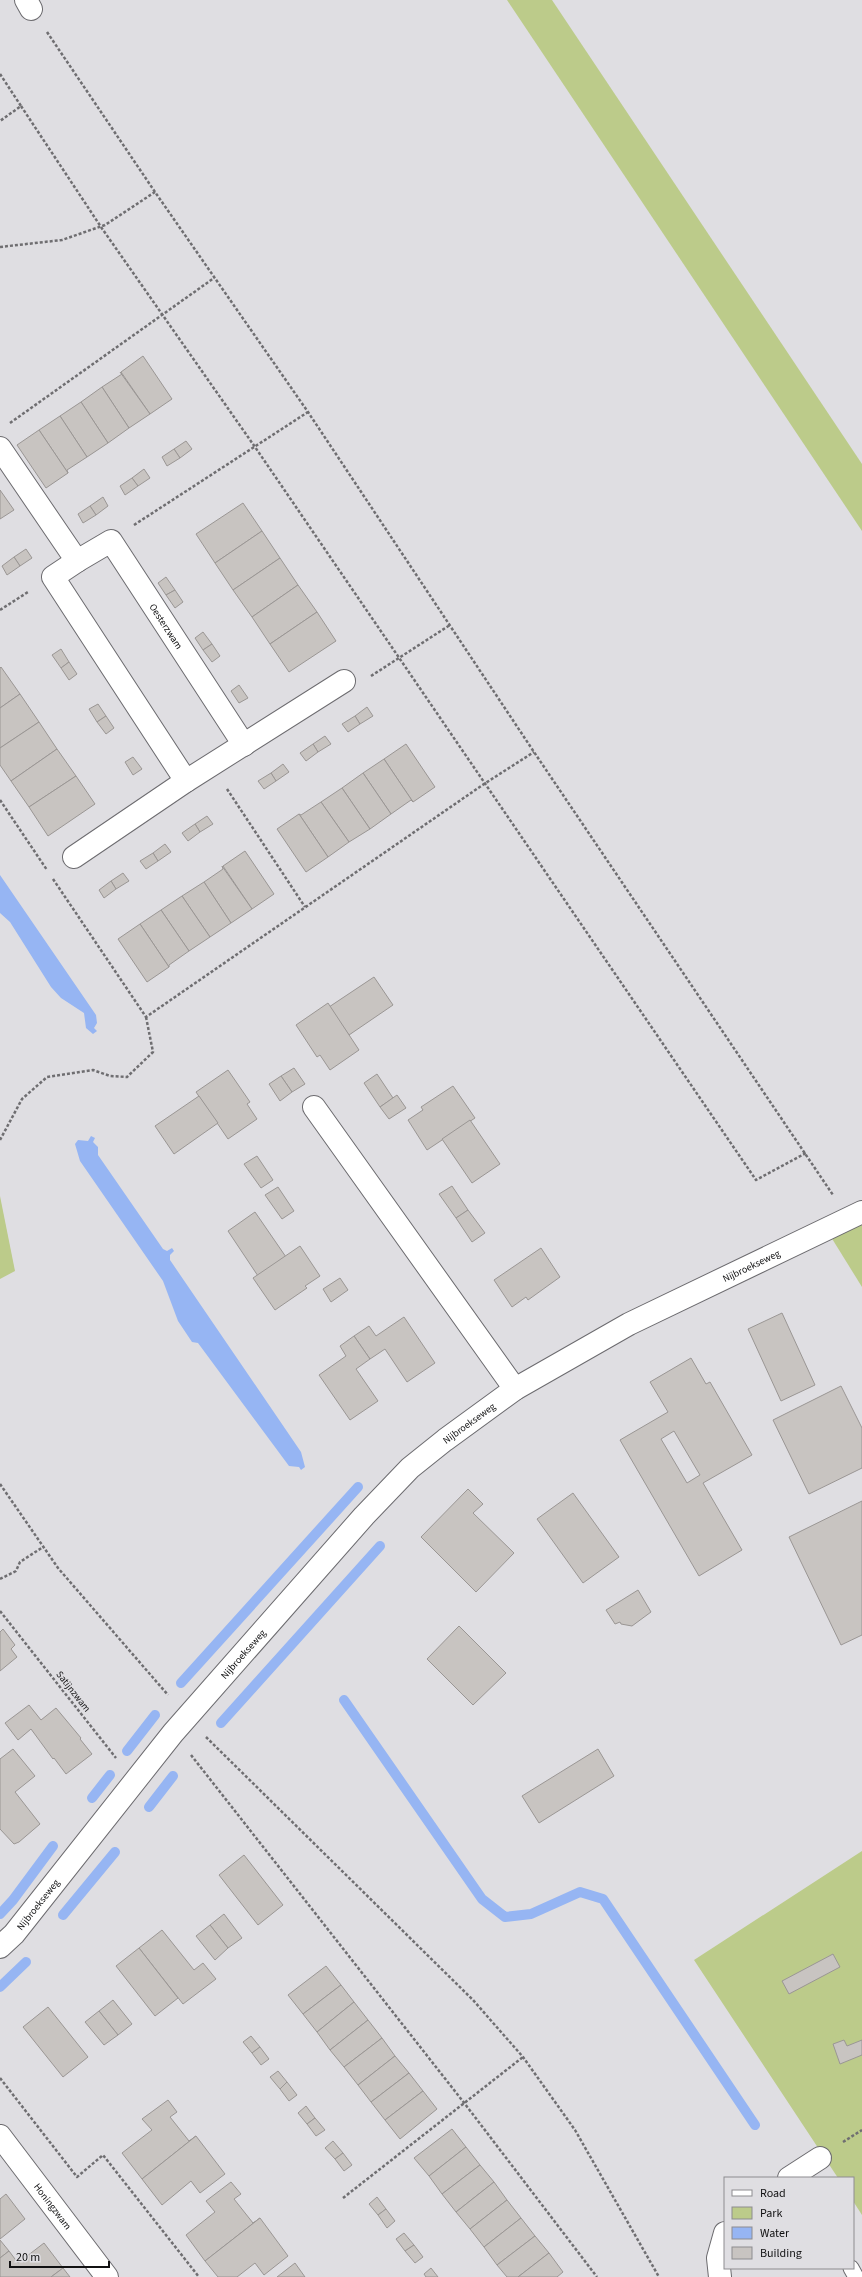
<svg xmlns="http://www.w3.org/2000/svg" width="862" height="2277" viewBox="0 0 862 2277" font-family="'Source Sans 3',sans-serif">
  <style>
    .green { fill: #bccb8a }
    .water { fill: #96b5f3 }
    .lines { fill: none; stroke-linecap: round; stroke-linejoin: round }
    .stream { stroke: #96b5f3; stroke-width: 10 }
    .building { fill: #c8c4c1; stroke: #9a9694; fill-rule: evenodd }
    .lane-casing { stroke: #6c6b6f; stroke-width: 17 }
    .street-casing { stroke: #6c6b6f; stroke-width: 24 }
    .path { stroke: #6f6e71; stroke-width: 2.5; stroke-dasharray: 3 2; stroke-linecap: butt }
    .lane { stroke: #fff; stroke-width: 15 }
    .street { stroke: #fff; stroke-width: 22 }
    .labels { text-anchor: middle; stroke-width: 3; stroke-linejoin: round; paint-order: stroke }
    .street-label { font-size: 10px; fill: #111112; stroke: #dfdee2 }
  </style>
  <rect width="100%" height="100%" fill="#dfdee2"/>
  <g class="green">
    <polygon points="507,0 552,0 862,464 862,531"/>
    <polygon points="0,1196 15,1271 0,1279"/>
    <polygon points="862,1224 862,1287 831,1237"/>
    <polygon points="862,1851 862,2215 853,2201 853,2178 838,2178 694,1960"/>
  </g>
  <g class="water">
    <polygon points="0,875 96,1015 97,1023 94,1028 97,1031 93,1034 86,1028 84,1013 61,998 51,987 10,922 0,913"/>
    <polygon points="91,1136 95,1138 93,1142 98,1147 98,1155 163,1249 167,1251 172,1248 174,1251 170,1255 170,1260 301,1452 305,1467 301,1470 299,1467 289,1466 198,1343 192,1342 178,1321 163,1281 80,1161 75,1144 78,1140 88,1141"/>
  </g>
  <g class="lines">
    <g class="stream">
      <polyline points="181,1683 358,1487"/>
      <polyline points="344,1700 482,1899 505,1917 531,1914 580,1892 603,1899 755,2125"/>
      <polyline points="221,1723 380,1546"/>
      <polyline points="127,1751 155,1715"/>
      <polyline points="92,1798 110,1775"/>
      <polyline points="149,1807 173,1776"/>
      <polyline points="0,1914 13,1900 53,1846"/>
      <polyline points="63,1915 115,1852"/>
      <polyline points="0,1987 26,1962"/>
    </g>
  </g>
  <g class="building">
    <polygon points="143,356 172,399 150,414 121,372"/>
    <polygon points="120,372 150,414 129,428 102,387 122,374"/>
    <polygon points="102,387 129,428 108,443 81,402"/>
    <polygon points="81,402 108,443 87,457 60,416"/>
    <polygon points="60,416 87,457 67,470 68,473 39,430"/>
    <polygon points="39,430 68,473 46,488 17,445"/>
    <polygon points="186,441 192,449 180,458 174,449"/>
    <polygon points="174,449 180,458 167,466 162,457"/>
    <polygon points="144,469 150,478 138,486 132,478"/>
    <polygon points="132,478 138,486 125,495 120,486"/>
    <polygon points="0,490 14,510 0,519"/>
    <polygon points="103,497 108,506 96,515 90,506"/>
    <polygon points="243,503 262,531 215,563 196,534"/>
    <polygon points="90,506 96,515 83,523 78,514"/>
    <polygon points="262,531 280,558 233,590 215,563"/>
    <polygon points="26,549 32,558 20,566 14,557"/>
    <polygon points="14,557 20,566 7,575 2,566"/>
    <polygon points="280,558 298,585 252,617 233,590"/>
    <polygon points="166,577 175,590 166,595 158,583"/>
    <polygon points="298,585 317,612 270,644 252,617"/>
    <polygon points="175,590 183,602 175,608 166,595"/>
    <polygon points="317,612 336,641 289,672 270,644"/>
    <polygon points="203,632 212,644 203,650 195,638"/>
    <polygon points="212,644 220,656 212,662 203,650"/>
    <polygon points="61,649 69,662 61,668 52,655"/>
    <polygon points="69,662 77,674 69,680 61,668"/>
    <polygon points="1,667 20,694 0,708 0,668"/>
    <polygon points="239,685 248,698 239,703 231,691"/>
    <polygon points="20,694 39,722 0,748 0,708"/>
    <polygon points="98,704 106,716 97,722 89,709"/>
    <polygon points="367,707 373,716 360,724 355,716"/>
    <polygon points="106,716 114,728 106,734 97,722"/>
    <polygon points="355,716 360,724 348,732 342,724"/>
    <polygon points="39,722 57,749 11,781 0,765 0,748"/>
    <polygon points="325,736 331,744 318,752 313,744"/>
    <polygon points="313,744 318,752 306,761 300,753"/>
    <polygon points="406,744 435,787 413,802 384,759"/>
    <polygon points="57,749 76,776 29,807 11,781"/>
    <polygon points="133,757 142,769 133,775 125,762"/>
    <polygon points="384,759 413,802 411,800 391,814 363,773"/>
    <polygon points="283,764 289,772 276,781 271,773"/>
    <polygon points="271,773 276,781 264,789 258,781"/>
    <polygon points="363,773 391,814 370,829 342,788"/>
    <polygon points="76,776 95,804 48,836 29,807"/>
    <polygon points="342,788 370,829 349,842 321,802"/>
    <polygon points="321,802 349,842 328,857 299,814 301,815"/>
    <polygon points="299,814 328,857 306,872 277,829"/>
    <polygon points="207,816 213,824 200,832 195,824"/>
    <polygon points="195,824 200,832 188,841 182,833"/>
    <polygon points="165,844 171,852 158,861 153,853"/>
    <polygon points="245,851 274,894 252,909 223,866"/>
    <polygon points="153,853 158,861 146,869 140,861"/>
    <polygon points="222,866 252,909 231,923 204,882 223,869"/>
    <polygon points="123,873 129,881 116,889 111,881"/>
    <polygon points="111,881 116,889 104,898 99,890"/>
    <polygon points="204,882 231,923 210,937 182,896"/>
    <polygon points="182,896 210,937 189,951 161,910"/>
    <polygon points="161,910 189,951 169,965 169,967 140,924"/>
    <polygon points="140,924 169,967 147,982 118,939"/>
    <polygon points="374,977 393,1005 349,1035 329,1007"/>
    <polygon points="328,1003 359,1050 330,1070 320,1055 317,1057 296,1025"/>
    <polygon points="294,1068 305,1084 292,1092 281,1076"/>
    <polygon points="228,1070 250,1102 247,1104 257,1119 228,1139 196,1092"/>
    <polygon points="377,1074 393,1098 380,1107 364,1083"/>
    <polygon points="281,1076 292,1092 280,1101 269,1084"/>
    <polygon points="453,1086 475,1118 427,1150 408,1120 423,1110 421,1107"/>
    <polygon points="397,1095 406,1108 389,1119 380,1107"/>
    <polygon points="199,1096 218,1123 174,1154 155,1126"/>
    <polygon points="470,1120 500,1164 472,1183 442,1139"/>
    <polygon points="257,1156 273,1180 261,1188 244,1164"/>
    <polygon points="452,1186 468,1210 456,1218 439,1194"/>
    <polygon points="278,1187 294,1211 282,1219 265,1195"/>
    <polygon points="468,1210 485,1233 472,1242 456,1218"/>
    <polygon points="255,1212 286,1257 258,1276 228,1231"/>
    <polygon points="300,1246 320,1276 305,1286 307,1288 275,1310 253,1278"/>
    <polygon points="541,1248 560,1277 528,1300 526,1297 512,1307 494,1280"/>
    <polygon points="340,1278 348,1290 331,1302 323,1289"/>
    <polygon points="782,1313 815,1385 781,1401 748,1329"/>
    <polygon points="404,1317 435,1363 407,1382 385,1349 370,1359 354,1336 369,1326 376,1336"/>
    <polygon points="354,1336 370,1359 356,1369 378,1401 350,1420 319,1375 346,1356 340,1346"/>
    <path d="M691 1358 706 1384 710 1382 752 1455 703 1483 742 1550 699 1576 620 1440 668 1412 650 1382ZM674 1431 700 1475 687 1483 661 1439Z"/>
    <polygon points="841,1386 862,1428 862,1468 809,1494 773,1420"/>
    <polygon points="468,1489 483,1504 473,1513 514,1553 476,1592 421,1537"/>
    <polygon points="573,1493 619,1557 583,1583 537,1519"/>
    <polygon points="862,1501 862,1635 841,1645 789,1537"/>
    <polygon points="638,1590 651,1612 632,1626 621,1624 620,1622 615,1624 606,1610"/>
    <polygon points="459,1626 506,1673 473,1705 427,1659"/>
    <polygon points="3,1629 15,1645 11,1649 17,1657 0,1671 0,1632"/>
    <polygon points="29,1705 41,1720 56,1708 81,1738 80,1739 92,1754 66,1774 54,1758 53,1759 31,1729 18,1740 5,1723"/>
    <polygon points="13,1749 35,1776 15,1792 40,1824 19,1842 14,1844 0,1829 0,1759"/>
    <polygon points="598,1749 614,1776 539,1823 522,1796"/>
    <polygon points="244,1855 283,1905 258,1925 219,1875"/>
    <polygon points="224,1914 242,1938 228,1948 210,1925"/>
    <polygon points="210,1925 228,1948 215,1960 196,1936"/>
    <polygon points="162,1930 194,1970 203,1963 216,1979 183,2004 139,1948"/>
    <polygon points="139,1948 178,1998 155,2016 116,1966"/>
    <polygon points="833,1954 840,1967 789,1994 782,1981"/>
    <polygon points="326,1966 341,1985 303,2014 288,1995"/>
    <polygon points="341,1985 354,2002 317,2032 303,2014"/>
    <polygon points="113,2000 132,2024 118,2035 99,2011"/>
    <polygon points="354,2002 368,2020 330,2050 317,2032"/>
    <polygon points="48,2007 88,2057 63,2077 23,2027"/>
    <polygon points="99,2011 118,2035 104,2045 85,2022"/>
    <polygon points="368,2020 382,2038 344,2067 330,2050"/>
    <polygon points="251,2036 260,2047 252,2053 243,2042"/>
    <polygon points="382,2038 395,2056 358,2085 344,2067"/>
    <polygon points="844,2040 847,2046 862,2040 862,2055 840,2064 833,2044"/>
    <polygon points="260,2047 269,2059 261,2065 252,2053"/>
    <polygon points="395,2056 409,2073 371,2102 358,2085"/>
    <polygon points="278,2071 287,2082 280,2089 270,2077"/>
    <polygon points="409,2073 423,2091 385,2120 371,2102"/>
    <polygon points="287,2082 297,2095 289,2101 280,2089"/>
    <polygon points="423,2091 437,2109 400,2139 385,2120"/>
    <polygon points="168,2100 177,2112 170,2117 189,2141 196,2136 142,2179 122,2153 152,2130 142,2119"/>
    <polygon points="306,2106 315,2118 307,2124 298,2113"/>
    <polygon points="315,2118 325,2130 316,2136 307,2124"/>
    <polygon points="452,2129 466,2147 429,2176 414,2158"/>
    <polygon points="196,2136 225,2174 200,2193 191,2181 162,2205 142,2179"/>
    <polygon points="333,2141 343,2153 335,2159 325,2148"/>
    <polygon points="466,2147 480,2165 442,2194 429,2176"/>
    <polygon points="343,2153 352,2165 344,2171 335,2159"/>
    <polygon points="480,2165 494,2182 456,2212 442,2194"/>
    <polygon points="231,2182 241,2194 234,2199 253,2223 260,2218 205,2261 186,2235 215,2212 206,2201"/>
    <polygon points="494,2182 507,2200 470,2229 456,2212"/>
    <polygon points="6,2194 25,2219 0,2239 0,2199"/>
    <polygon points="377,2197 386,2209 378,2215 369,2204"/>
    <polygon points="507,2200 521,2218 484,2247 470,2229"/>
    <polygon points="386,2209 395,2221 387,2228 378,2215"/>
    <polygon points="260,2218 288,2256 264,2275 255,2263 237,2277 218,2277 205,2261"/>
    <polygon points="521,2218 535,2236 497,2265 484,2247"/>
    <polygon points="404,2233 414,2245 405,2251 396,2239"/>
    <polygon points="535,2236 549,2253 518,2277 507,2277 497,2265"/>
    <polygon points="0,2240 9,2251 0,2258"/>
    <polygon points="44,2243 63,2268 51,2277 0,2277 0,2258 9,2251 18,2263"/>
    <polygon points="414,2245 423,2257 415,2263 405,2251"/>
    <polygon points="549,2253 563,2272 557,2277 518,2277"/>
    <polygon points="295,2263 305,2277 277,2277"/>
    <polygon points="63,2268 70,2277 51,2277"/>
    <polygon points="431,2268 438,2277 426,2277 424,2274"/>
  </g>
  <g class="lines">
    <g class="lane-casing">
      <polyline id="lane" points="851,2268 856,2277"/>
    </g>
    <g class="street-casing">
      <g id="street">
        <polyline points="26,0 31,9"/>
        <polyline points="0,448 77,561 53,577 186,781"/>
        <path id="s1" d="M77 561 111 541 244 745"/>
        <polyline points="74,857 186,781 344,681"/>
        <polyline points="314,1107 515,1389"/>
        <path id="s2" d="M0 1947 14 1934 173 1733 364 1516 410 1468 445 1440 515 1389 629 1324 862 1212"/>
        <path id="s3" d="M0 2136 107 2277"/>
        <polyline points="789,2178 820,2158"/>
        <polyline points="720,2277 718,2258 725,2233"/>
      </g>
    </g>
    <g class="path">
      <polyline points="47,32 155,192 308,412 534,752 833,1195"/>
      <polyline points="0,74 21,106 0,121"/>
      <polyline points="21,106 101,227 255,447 756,1180 806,1153"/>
      <polyline points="0,247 62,240 105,225 155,192"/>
      <polyline points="10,423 214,278"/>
      <polyline points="134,525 308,412"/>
      <polyline points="0,610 28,592"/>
      <polyline points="371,676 450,625"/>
      <polyline points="227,789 305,907"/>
      <polyline points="0,800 47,870"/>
      <polyline points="53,879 146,1017 484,784 534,752"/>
      <polyline points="0,1140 22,1099 47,1077 93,1070 110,1076 127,1077 153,1052 146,1017"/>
      <polyline points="0,1484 58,1568 168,1695"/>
      <polyline points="0,1579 16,1571 20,1562 43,1547"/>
      <polyline points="0,1611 116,1758"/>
      <polyline points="206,1737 473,2000 523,2057 575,2130 659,2277"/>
      <polyline points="191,1755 465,2104 597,2277"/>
      <polyline points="0,2078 77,2177 103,2155 199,2277"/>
      <polyline points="843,2142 862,2130"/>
      <polyline points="343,2198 523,2057"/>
    </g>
    <use href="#lane" class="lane"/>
    <use href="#street" class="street"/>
  </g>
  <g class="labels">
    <g class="street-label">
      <text dy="4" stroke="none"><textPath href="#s1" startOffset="141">Oesterzwam</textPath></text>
      <text dy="4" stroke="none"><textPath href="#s2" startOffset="1029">Nijbroekseweg</textPath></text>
      <text dy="4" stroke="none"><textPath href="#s2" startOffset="705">Nijbroekseweg</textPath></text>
      <text dy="4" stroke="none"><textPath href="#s2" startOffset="381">Nijbroekseweg</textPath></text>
      <text transform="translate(74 1691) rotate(52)" y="4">Satijnzwam</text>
      <text dy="4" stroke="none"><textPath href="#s2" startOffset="57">Nijbroekseweg</textPath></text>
      <text dy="4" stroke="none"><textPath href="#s3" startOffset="88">Honingzwam</textPath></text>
    </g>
  </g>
  <rect x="724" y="2177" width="130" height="92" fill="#dfdee2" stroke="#8d8c8f"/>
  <rect x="732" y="2190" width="20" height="6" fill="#ffffff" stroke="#8d8c8f"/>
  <text x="760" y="2197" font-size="12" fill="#111112">Road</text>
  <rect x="732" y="2207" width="20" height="12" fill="#bccb8a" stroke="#8d8c8f"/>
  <text x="760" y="2217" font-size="12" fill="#111112">Park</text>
  <rect x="732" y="2227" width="20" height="12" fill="#96b5f3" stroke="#8d8c8f"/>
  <text x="760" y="2237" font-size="12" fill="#111112">Water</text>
  <rect x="732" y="2247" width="20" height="12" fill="#c8c4c1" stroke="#8d8c8f"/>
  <text x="760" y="2257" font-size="12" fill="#111112">Building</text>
  <path d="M10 2261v6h99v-6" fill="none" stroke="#111112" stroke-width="2"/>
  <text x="16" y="2261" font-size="12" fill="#111112" stroke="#dfdee2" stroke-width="3" paint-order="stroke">20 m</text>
</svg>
